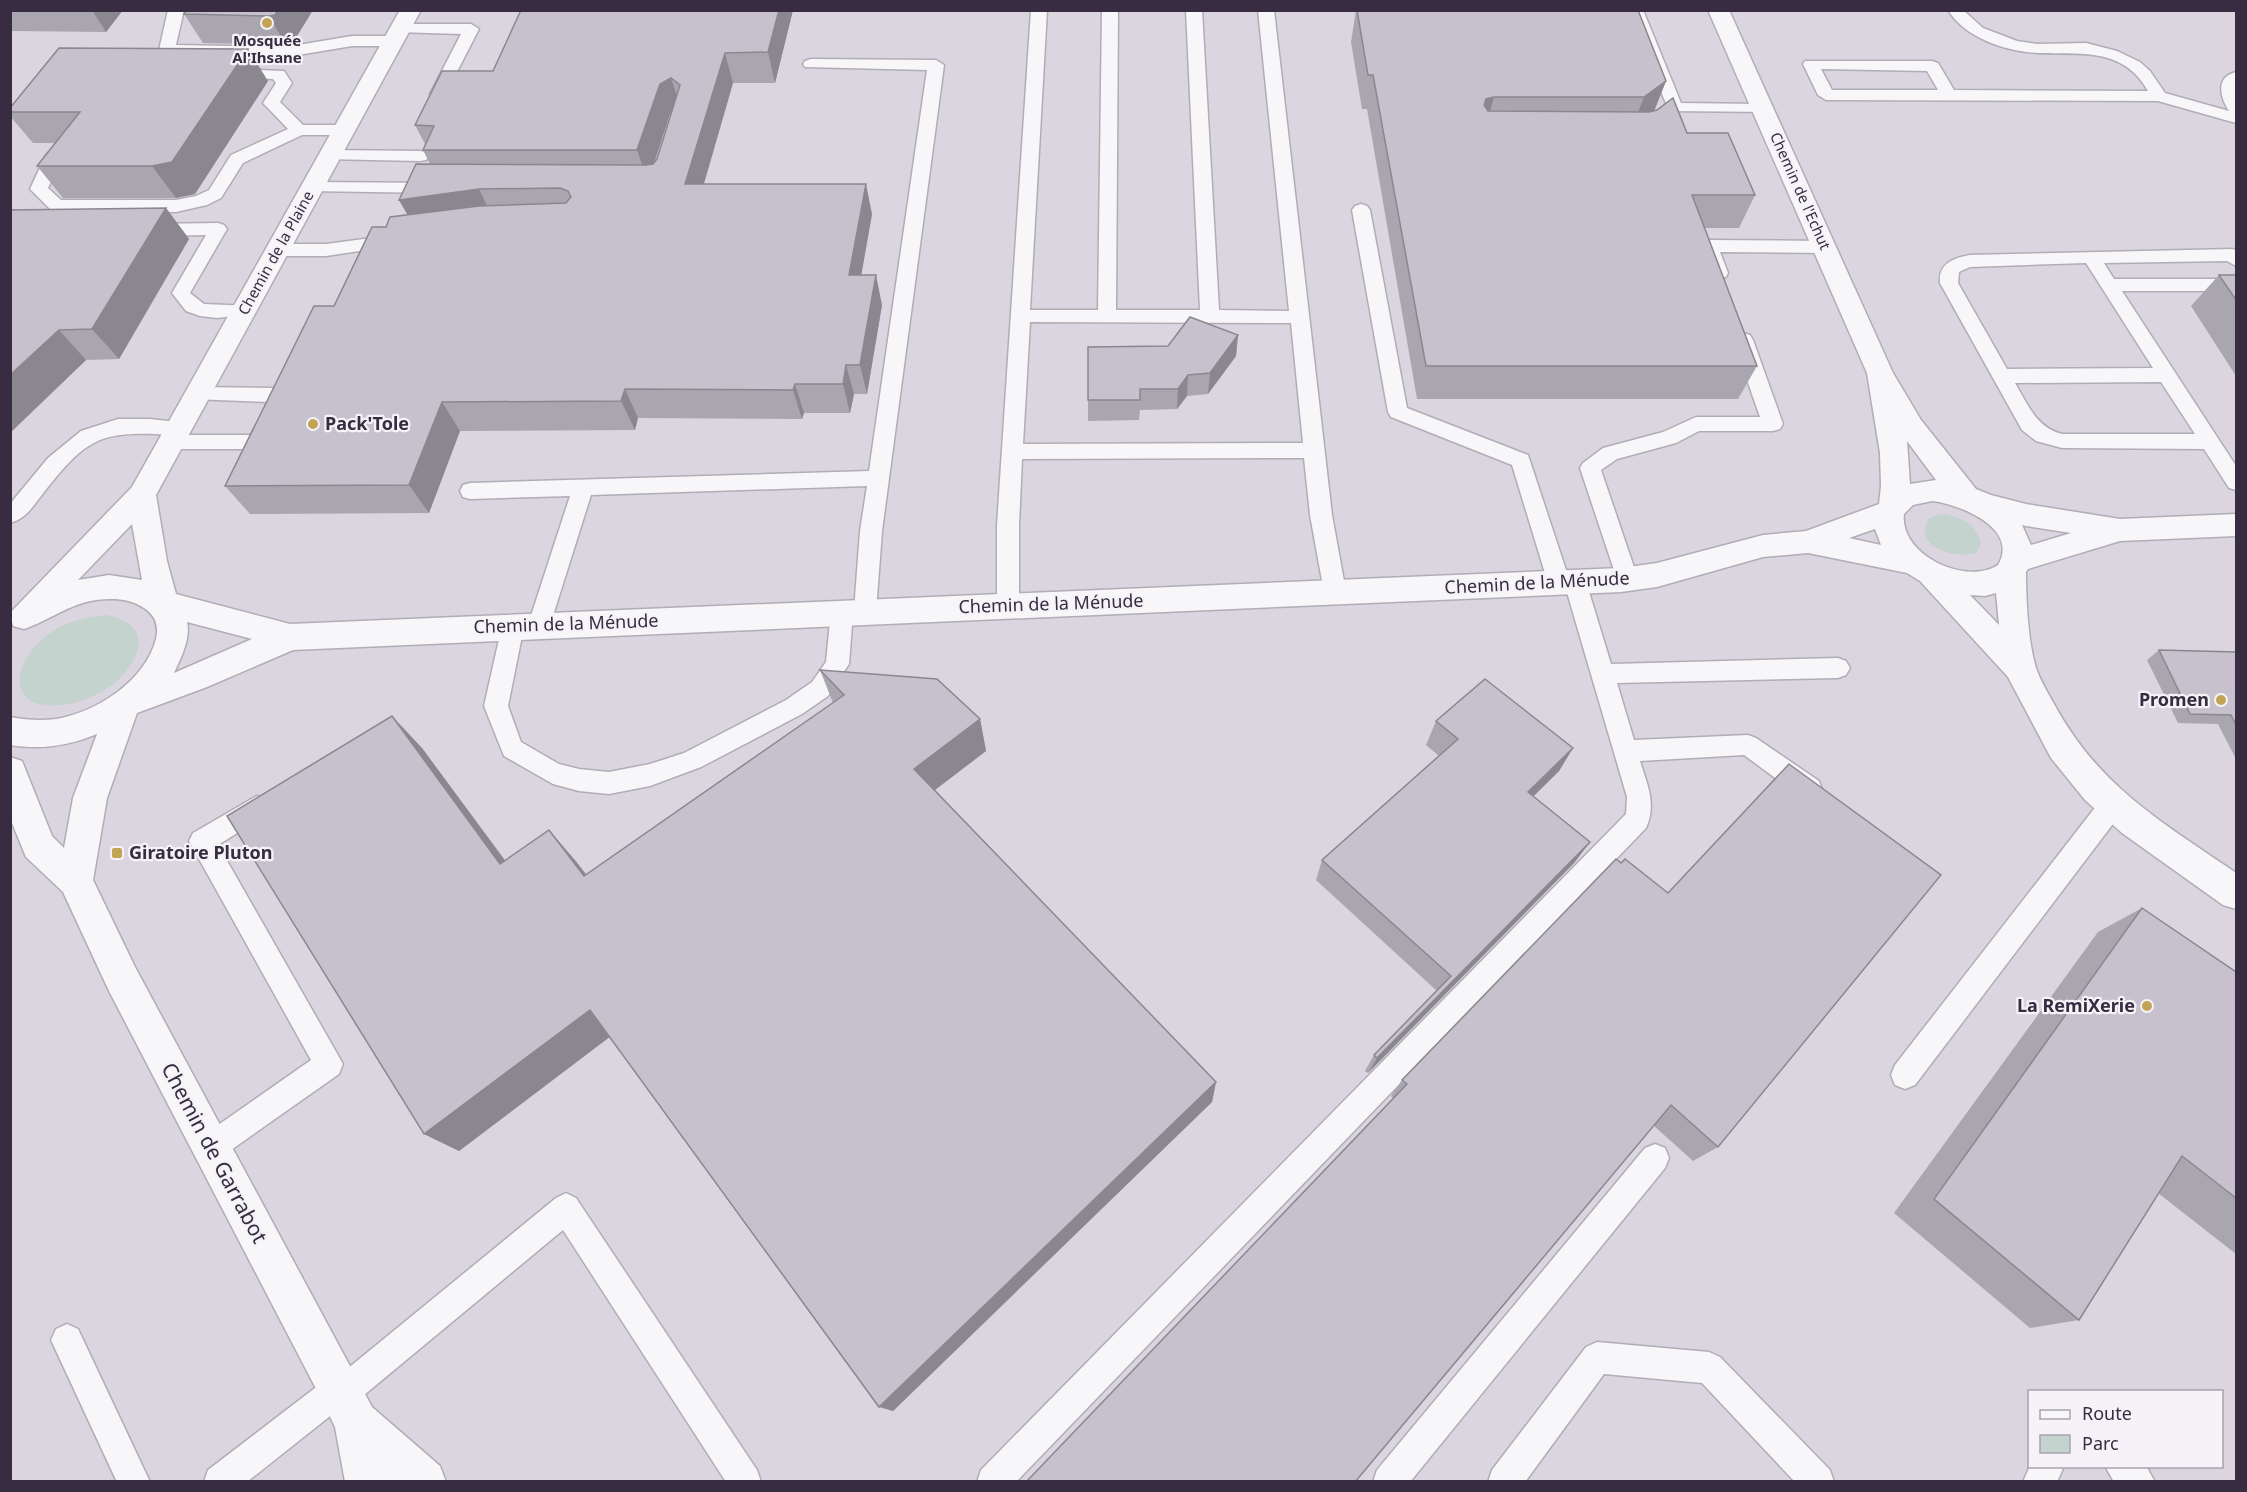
<svg xmlns="http://www.w3.org/2000/svg" width="2247" height="1492" viewBox="0 0 2247 1492" font-family="'Noto Sans',sans-serif">
  <style>
    .built { fill: #dad5df; fill-rule: evenodd }
    .green { fill: #c5d3ce }
    .lines { fill: none; stroke-linecap: round; stroke-linejoin: round }
    .service-casing { stroke: #b2acb7; stroke-width: 3 }
    .minor-casing { stroke: #b2acb7; stroke-width: 3 }
    .service { fill: #f7f6f8; fill-rule: evenodd }
    .minor { fill: #f7f6f8; fill-rule: evenodd }
    .wall { fill: #aaa6af; fill-rule: evenodd }
    .shaded-wall { fill: #8b878f }
    .building { fill: #c6c1cc; stroke: #8b878f; stroke-width: 1.5 }
    .poi-dot { fill: #c3a454; stroke: #f5f3f7; stroke-width: 2 }
    .labels { text-anchor: middle; stroke-width: 4.5; stroke-linejoin: round; paint-order: stroke }
    .far-poi-label { font-size: 15px; font-weight: bold; fill: #372c41; stroke: #f5f3f7 }
    .far-street-label { font-size: 15px; fill: #372c41; stroke: #f5f3f7 }
    .poi-label { font-size: 18px; font-weight: bold; fill: #372c41; stroke: #f5f3f7; text-anchor: start }
    .street-label { font-size: 18px; fill: #372c41; stroke: #f5f3f7 }
    .near-street-label { font-size: 21px; fill: #372c41; stroke: #f5f3f7 }
  </style>
  <rect width="100%" height="100%" fill="#e6e3ea"/>
  <path class="built" d="M10 11H2236V1481H11ZM2030 1392H2222V1466H2030Z"/>
  <g class="green">
    <path d="M1941 514C1961 517 1976 523 1981 544L1976 553C1954 559 1911 547 1929 518Z"/>
    <path d="M106 615C152 624 144 657 115 683 100 695 79 703 61 705 5 711 13 661 46 636 64 622 84 617 106 615Z"/>
  </g>
  <g class="lines">
    <g class="service-casing">
      <g id="service">
        <polygon points="168,10 184,10 176,45 286,47 352,36 394,36 402,41 394,46 352,46 286,57 167,55 159,50"/>
        <path d="M1031 10H1047L1030 310H1098L1102 10H1118L1116 310H1200L1186 10H1202L1219 310 1289 311 1258 10H1274L1332 515 1346 592 1343 598 1335 601 1327 598 1324 592 1310 515 1304 458 1022 459 1019 525V605L1016 611 1008 614 1000 611 997 605V525ZM1030 322 1291 323 1303 443 1023 444Z"/>
        <polygon points="1628,10 1643,10 1681,103 1763,104 1769,106 1771,109 1769,112 1669,111"/>
        <path d="M1948 10H1963L1983 28 2017 41 2037 44 2086 43 2117 51 2140 62 2150 71 2165 93 2229 111C2220 97 2215 77 2236 72V123L2158 101 1826 100 1818 95 1803 64 1805 61H1932L1938 63 1954 90 2148 91C2123 46 2079 55 2037 53 2005 51 1965 38 1948 10ZM1821 69 1927 71 1938 90H1832Z"/>
        <polygon points="401,24 471,24 479,29 444,97 432,97 430,94 461,34 396,32 393,29"/>
        <polygon points="811,59 936,60 944,65 882,531 876,611 873,617 865,620 857,617 854,611 860,531 867,486 591,495 550,625 547,631 539,634 531,631 528,625 570,496 470,499 463,497 460,491 463,485 470,483 869,471 927,70 805,67 803,64 805,61"/>
        <polygon points="231,69 284,71 292,83 280,102 303,125 345,125 353,130 345,135 302,135 243,163 221,198 207,205 176,212 56,211 50,209 30,189 45,157 48,153 60,153 63,157 48,188 61,200 176,200 196,196 209,190 231,155 288,129 263,103 276,83 273,79 225,77 223,74 225,71"/>
        <polygon points="330,150 420,151 426,152 429,156 426,160 420,161 324,159 321,155 324,151"/>
        <polygon points="313,182 437,183 443,184 446,188 443,192 437,193 307,191 304,187 307,183"/>
        <path d="M1361 204 1367 206 1370 210 1407 408 1528 455 1568 576 1575 573 1583 576 1586 582 1611 664 1838 658 1846 661 1850 668 1846 675 1838 678 1617 683 1634 740 1748 735 1756 738 1819 781 1822 789 1819 797 1810 800 1801 797 1744 755 1640 761C1647 784 1657 804 1646 828L1016 1482H977L981 1470 1626 814 1627 797 1566 589 1559 592 1551 589 1548 583 1512 465 1391 417 1388 412 1352 210 1355 206Z"/>
        <polygon points="218,223 224,225 227,229 190,293 204,304 252,306 254,310 252,314 217,318 200,316 186,311 172,293 206,235 149,236 143,234 140,230 143,226 149,224"/>
        <polygon points="394,235 400,237 403,241 400,245 326,256 278,256 272,254 269,250 272,246 278,244 326,244"/>
        <polygon points="1709,240 1826,241 1832,243 1835,247 1832,251 1826,253 1720,252 1728,273 1726,277 1712,277 1700,246 1703,242"/>
        <path d="M2232 249 2236 250V266L2227 261 2104 263 2114 279H2236V291H2122L2236 466V490L2229 488 2204 449 2062 448 2036 441 2022 430 1940 283C1938 263 1954 258 1970 255ZM2086 263 2153 368 2007 369 1958 283 1959 272 1970 267ZM2161 382 2195 434H2062C2036 427 2028 405 2015 383Z"/>
        <polygon points="1743,333 1750,335 1753,340 1783,424 1780,429 1773,431 1699,431 1676,443 1617,459 1601,470 1638,579 1635,585 1627,588 1619,585 1580,468 1583,463 1603,448 1663,432 1696,417 1760,417 1733,340 1736,335"/>
        <path d="M198 387 282 388 289 390 292 395 266 447 259 449H172L165 447 162 442 165 437 171 435C102 430 87 437 44 492 34 505 27 518 10 523V504L48 458 81 431 118 419H150L186 423 189 428 186 433 182 435H252L269 402 191 399 188 394 191 389Z"/>
        <polygon points="842,603 850,606 853,612 849,664 828,696 802,714 701,767 650,786 609,794 579,791 553,784 504,756 484,706 502,626 505,620 513,617 521,620 524,626 508,706 521,742 559,764 579,769 609,772 650,764 684,753 786,700 812,682 826,662 831,612 834,606"/>
        <polygon points="2113,793 2122,796 2125,804 2122,812 1915,1085 1905,1089 1895,1085 1891,1075 1895,1065 2104,796"/>
        <polygon points="257,796 266,799 269,807 266,815 218,845 343,1064 339,1074 221,1157 211,1161 201,1157 197,1147 201,1137 311,1060 189,841 193,833"/>
        <polygon points="1655,1144 1665,1148 1669,1158 1665,1168 1410,1482 1373,1482 1377,1470 1645,1148"/>
        <polygon points="566,1193 576,1198 757,1470 761,1482 726,1482 563,1230 352,1405 339,1409 247,1482 204,1482 208,1470 328,1378 341,1374 556,1198"/>
        <polygon points="67,1324 78,1329 150,1482 117,1482 51,1340 56,1329"/>
        <polygon points="1597,1342 1709,1352 1720,1357 1830,1470 1834,1482 1795,1482 1702,1383 1604,1374 1525,1482 1488,1482 1492,1470 1586,1347"/>
        <polygon points="2030,1466 2064,1466 2057,1482 2023,1482"/>
        <polygon points="2105,1466 2146,1466 2155,1482 2114,1482"/>
      </g>
    </g>
    <g class="minor-casing">
      <path id="minor" d="M400 10H421L156 495 167 561 176 594 290 624 1621 568 1657 563 1763 535 1806 531 1879 504 1881 486 1880 453 1867 373 1708 10H1729L1893 373 1921 420 1976 489 1991 495 2026 504 2120 519 2236 514V536L2120 541 2028 569 2026 572C2026 600 2028 641 2036 668 2040 680 2048 693 2054 704 2099 787 2162 822 2236 873V909L2223 905 2122 833 2085 800 2051 758 2008 677 1920 581 1907 573 1808 553 1763 557 1657 587 1621 592 293 650 207 687 137 713 107 798 93 880 135 967 372 1407 440 1466 446 1482H345L335 1427 324 1404 109 991 63 892 26 857 10 818V757L22 761 52 836 64 848 73 798 97 734C68 746 41 750 10 745V717C26 720 41 721 56 719 97 712 145 681 156 639 159 626 156 616 144 608 130 598 112 598 96 600 69 604 48 621 24 629L13 626 10 613 132 487ZM1907 441 1936 480 1910 484ZM1932 501C1959 504 2020 528 1998 565 1966 586 1899 555 1904 514L1913 505ZM132 524 142 580 109 575 78 580ZM2022 525 2026 526 2071 533 2031 545ZM1875 529 1881 545 1849 538ZM1996 593 1999 625 1970 595 1985 596ZM187 622 252 639 174 673C181 658 191 638 187 622Z"/>
    </g>
    <use href="#service" class="service"/>
    <use href="#minor" class="minor"/>
  </g>
  <g class="wall">
    <polygon points="10,10 123,10 106,32 10,31"/>
    <polygon points="313,10 292,44 286,45 203,43 184,14"/>
    <path d="M793 10 775 83H733L704 184 872 214 861 275 882 305 867 394H854L850 413H804L802 419 638 418 635 430 460 431 429 513 250 514 225 486 334 306 386 227 407 215 430 164 423 150 425 144 415 125 493 71ZM672 113 657 159 655 162 670 114Z"/>
    <polygon points="1356,10 1638,10 1666,81 1654,110 1687,133 1755,195 1739,228 1704,228 1757,366 1738,399 1417,399 1367,109 1362,109 1351,42"/>
    <polygon points="268,81 195,194 176,198 63,198 37,166 55,143 33,143 10,116 10,108"/>
    <polygon points="166,208 189,239 119,359 86,360 10,433 10,210"/>
    <polygon points="2219,275 2236,275 2236,376 2191,306"/>
    <polygon points="1238,335 1236,356 1208,394 1187,396 1177,409 1140,410 1139,420 1088,421 1088,400 1168,346"/>
    <polygon points="2159,650 2236,652 2236,759 2218,724 2178,723 2147,660"/>
    <polygon points="820,670 980,719 986,751 935,790 1216,1082 1212,1102 893,1411 609,1037 459,1151 424,1134 422,748 505,860 574,859 586,874 833,703"/>
    <polygon points="1436,721 1573,748 1559,771 1533,797 1590,842 1574,863 1368,1073 1365,1071 1374,1055 1437,991 1316,880 1322,860 1439,756 1426,745"/>
    <polygon points="1616,859 1718,1147 1693,1161 1653,1125 1393,1098 1391,1096 1402,1080"/>
    <polygon points="2142,908 2236,972 2236,1254 2158,1193 2079,1320 2030,1328 1894,1213 2098,932"/>
    <polygon points="1596,1480 1624,1480 1626,1482 1595,1482"/>
  </g>
  <g class="shaded-wall">
    <polygon points="92,10 123,10 106,32"/>
    <polygon points="278,10 313,10 292,44 286,45 269,16"/>
    <polygon points="779,10 793,10 775,83 768,52"/>
    <polygon points="248,49 268,81 195,194 176,198 152,166"/>
    <polygon points="725,53 733,83 695,214 685,184"/>
    <polygon points="671,78 681,108 670,114 648,181 637,150 660,84"/>
    <polygon points="1666,81 1653,114 1631,131 1644,97"/>
    <polygon points="1494,97 1485,131 1477,133 1486,99"/>
    <polygon points="866,184 872,214 856,305 849,275"/>
    <polygon points="479,189 494,220 416,230 399,200"/>
    <polygon points="166,208 189,239 119,359 92,329"/>
    <polygon points="876,275 882,305 867,394 860,365"/>
    <polygon points="59,330 86,360 10,433 10,375"/>
    <polygon points="1238,335 1236,356 1208,394 1210,373"/>
    <polygon points="846,365 854,394 850,413 843,384"/>
    <polygon points="1188,375 1187,396 1177,409 1178,389"/>
    <polygon points="795,384 804,413 802,419 793,390"/>
    <polygon points="625,389 638,418 635,430 621,401"/>
    <polygon points="442,402 460,431 429,513 409,485"/>
    <polygon points="392,716 422,748 527,891 500,864"/>
    <polygon points="980,719 986,751 923,799 914,769"/>
    <polygon points="1573,748 1559,771 1515,814 1528,792"/>
    <polygon points="549,830 574,859 608,903 584,876"/>
    <polygon points="1590,842 1574,863 1368,1073 1377,1058"/>
    <polygon points="590,1010 615,1033 459,1151 424,1134"/>
    <polygon points="1216,1082 1212,1102 893,1411 879,1407"/>
  </g>
  <g class="building">
    <polygon points="187,10 278,10 275,15 269,16 184,14"/>
    <polygon points="521,10 779,10 768,52 725,53 685,184 866,184 849,275 876,275 860,365 846,365 843,384 795,384 793,390 625,389 621,401 442,402 409,485 225,486 314,306 334,306 372,227 386,227 390,217 479,206 566,203 571,197 568,191 560,188 479,189 399,200 416,164 646,165 653,164 657,159 680,85 671,78 660,84 637,150 423,150 434,126 415,125 442,71 493,71"/>
    <polygon points="1357,10 1638,10 1666,81 1644,97 1494,97 1486,99 1484,105 1488,111 1649,112 1657,110 1673,98 1687,133 1728,133 1755,195 1692,195 1757,366 1426,366 1373,75 1368,75"/>
    <polygon points="59,48 248,49 172,162 152,166 37,166 80,112 10,112 10,108"/>
    <polygon points="166,208 92,329 59,330 10,375 10,210"/>
    <polygon points="2219,275 2236,275 2236,300"/>
    <polygon points="1190,317 1238,335 1210,373 1188,375 1178,389 1140,389 1140,400 1088,400 1088,347 1168,346"/>
    <polygon points="2159,650 2236,652 2236,725 2231,715 2190,714"/>
    <polygon points="820,670 937,679 980,719 914,769 1216,1082 879,1407 590,1010 424,1134 227,816 392,716 500,864 549,830 584,876 844,695"/>
    <polygon points="1485,679 1573,748 1528,792 1590,842 1377,1058 1374,1055 1451,976 1322,860 1458,739 1436,721"/>
    <polygon points="1789,764 1941,875 1718,1147 1671,1105 1355,1482 1026,1482 1407,1084 1402,1080 1616,859 1621,863 1625,859 1668,893"/>
    <polygon points="2142,908 2236,972 2236,1198 2182,1156 2079,1320 1934,1199"/>
  </g>
  <g class="poi-dot">
    <circle cx="267" cy="23" r="6"/>
    <circle cx="313" cy="424" r="6"/>
    <circle cx="2221" cy="700" r="6"/>
    <rect x="111" y="847" width="12" height="12" rx="3"/>
    <circle cx="2147" cy="1006" r="6"/>
  </g>
  <g class="labels">
    <g class="far-poi-label">
      <text x="267" y="46">Mosquée<tspan x="267" dy="17">Al'Ihsane</tspan></text>
    </g>
    <g class="far-street-label">
      <text transform="translate(1800 191) rotate(66)" y="5">Chemin de l'Echut</text>
      <text transform="translate(276 253) rotate(-61)" y="5">Chemin de la Plaine</text>
    </g>
    <g class="poi-label">
      <text x="325" y="430">Pack'Tole</text>
      <text x="2209" y="706" text-anchor="end">Promen</text>
      <text x="129" y="859">Giratoire Pluton</text>
      <text x="2135" y="1012" text-anchor="end">La RemiXerie</text>
    </g>
    <g class="street-label">
      <text transform="translate(1537 583) rotate(-3)" y="6">Chemin de la Ménude</text>
      <text transform="translate(1051 604) rotate(-2)" y="6">Chemin de la Ménude</text>
      <text transform="translate(566 624) rotate(-2)" y="6">Chemin de la Ménude</text>
    </g>
    <g class="near-street-label">
      <text transform="translate(214 1153) rotate(62)" y="7">Chemin de Garrabot</text>
    </g>
  </g>
  <rect width="2247" height="1492" fill="none" stroke="#372c41" stroke-width="24"/>
  <rect x="2028" y="1390" width="195" height="78" fill="#f5f3f7" stroke="#a9a3ae" stroke-width="1.5"/>
  <rect x="2040" y="1410" width="30" height="9" fill="#f7f6f8" stroke="#a9a3ae" stroke-width="1.5"/>
  <text x="2082" y="1420" font-size="18" fill="#372c41">Route</text>
  <rect x="2040" y="1435" width="30" height="18" fill="#c5d3ce" stroke="#a9a3ae" stroke-width="1.5"/>
  <text x="2082" y="1450" font-size="18" fill="#372c41">Parc</text>
</svg>
